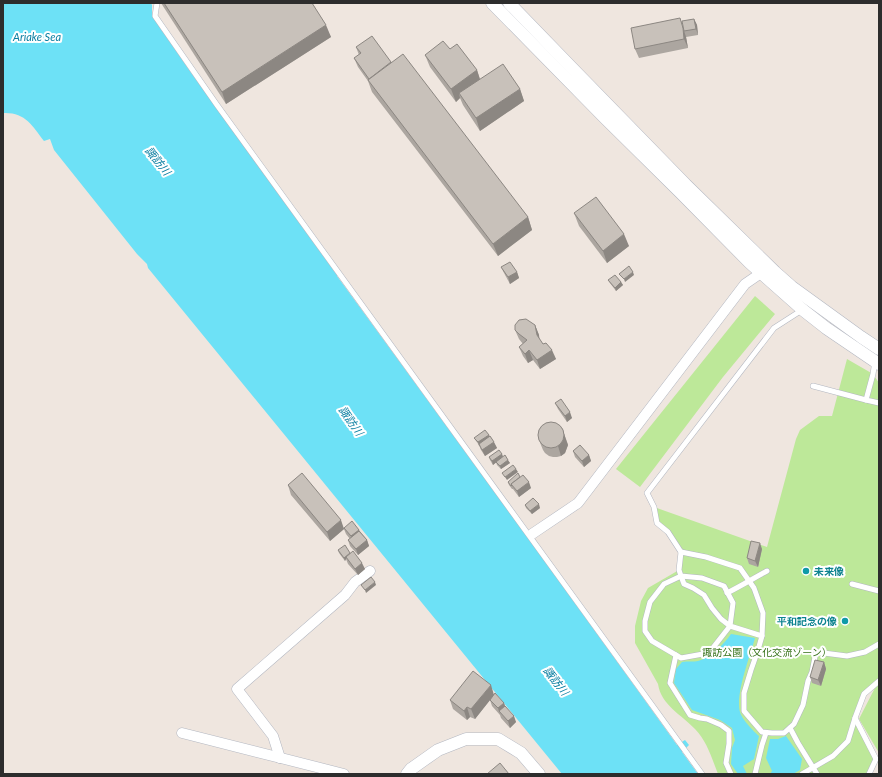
<svg xmlns="http://www.w3.org/2000/svg" width="882" height="777" viewBox="0 0 882 777" font-family="Lato,'Noto Sans JP',sans-serif">
  <style>
    .green { fill: #bde899 }
    .water { fill: #6de1f6 }
    .lines { fill: none; stroke-linecap: round; stroke-linejoin: round }
    .service-casing { stroke: #b3b7c1; stroke-width: 6 }
    .minor-casing { stroke: #b3b7c1; stroke-width: 11 }
    .tertiary-casing { stroke: #b3b7c1; stroke-width: 13 }
    .service { stroke: #fff; stroke-width: 5 }
    .minor { stroke: #fff; stroke-width: 10 }
    .tertiary { stroke: #fff; stroke-width: 12 }
    .wall { fill: #aca6a0 }
    .shaded-wall { fill: #8c8782 }
    .building { fill: #c8c1ba; stroke: #8c8782 }
    .culture-dot { fill: #0f9aa8; stroke: #fff; stroke-width: 1.5 }
    .labels { text-anchor: middle; stroke-width: 4; stroke-linejoin: round; paint-order: stroke }
    .culture-label { font-size: 10px; font-weight: bold; fill: #0d838f; stroke: #fff; text-anchor: start }
    .park-label { font-size: 10px; fill: #347017; stroke: #fff }
    .water-label { font-size: 11px; font-style: italic; fill: #077da0; stroke: #fff }
  </style>
  <rect width="100%" height="100%" fill="#efe6df"/>
  <g class="green">
    <polygon points="755,296 775,314 723,377 640,487 616,469"/>
    <path d="M847 359 873 374 879 383V753L859 719 878 682 864 694 855 718 876 759 868 774H718C712 759 707 741 695 729 682 715 661 705 658 684L635 643V626L641 601 648 588 679 570 681 552 668 532 657 523 654 507 767 547 796 439 800 430 819 416H832Z"/>
  </g>
  <g class="water">
    <path d="M3 3H151L152 5V16L192 74 337 275V276L528 538 677 745 685 740 689 745 682 752 698 774H562L148 268 147 264 137 254 54 150 50 139 44 141C32 125 25 112 3 113Z"/>
    <path d="M731 634 755 638C750 656 735 695 740 712 741 718 754 732 759 736L754 759 743 766 747 774H738L731 764 732 748 735 740 732 728 720 720 692 710 674 683 676 669 682 662C687 661 694 662 698 661 712 657 723 645 731 634Z"/>
    <polygon points="786,736 802,759 800,770 793,774 770,774 772,771 766,758 770,739 778,739"/>
  </g>
  <g class="lines">
    <g class="service-casing">
      <g id="service">
        <polyline points="157,3 155,16 217,105 702,774"/>
        <polyline points="802,310 774,328 647,493 654,507 657,523 668,532 681,552 679,570 681,576 702,578 724,586 733,603 730,626 762,636 758,650 751,670 744,693 744,711 762,732 772,733 784,733 794,724 803,705 808,681 812,672 816,652 847,656 865,652 879,644"/>
        <polyline points="875,361 873,374 866,400 879,403"/>
        <polyline points="813,386 866,400"/>
        <polyline points="681,552 706,557 740,568 754,588 763,613 762,636"/>
        <polygon points="681,576 684,584 693,588 704,595 712,608 721,619 730,626 712,649 703,654 681,658 652,641 645,631 645,621 650,602 664,584"/>
        <polyline points="852,584 879,591"/>
        <path d="M727 593C741 586 754 578 767 571"/>
        <polyline points="676,655 670,683 690,715 700,718 707,719 721,725 729,731 729,744 726,763 731,774"/>
        <polyline points="790,728 798,743 817,774"/>
        <polyline points="755,774 762,745 766,733"/>
        <polyline points="802,774 833,756 848,741 855,718"/>
        <polyline points="869,774 876,759 855,718 864,694 879,681"/>
      </g>
    </g>
    <g class="minor-casing">
      <g id="minor">
        <polyline points="532,534 578,503 745,284 761,273"/>
        <polyline points="182,733 344,774"/>
        <polyline points="280,758 273,736 237,689 345,595 355,582 370,571"/>
      </g>
    </g>
    <g class="tertiary-casing">
      <g id="tertiary">
        <polyline points="492,3 605,118 680,192 750,263 803,310 826,328 879,364"/>
        <polyline points="509,3 570,66 686,185 775,272 792,287 861,337 879,349"/>
        <polyline points="407,774 411,769 438,750 466,739 498,739 521,753 539,774"/>
      </g>
    </g>
    <use href="#service" class="service"/>
    <use href="#minor" class="minor"/>
    <use href="#tertiary" class="tertiary"/>
  </g>
  <g class="wall">
    <polygon points="161,3 312,3 331,37 226,104"/>
    <polygon points="694,19 697,25 698,35 686,37 688,48 639,58 635,49 683,28"/>
    <polygon points="356,47 391,62 528,217 532,230 498,256 372,92 368,81 358,67 354,58 359,55"/>
    <polygon points="450,49 477,70 480,79 520,89 524,101 480,131 463,105 460,98 456,102 430,67 425,55"/>
    <polygon points="574,213 629,246 607,263 579,226"/>
    <polygon points="501,267 517,272 519,278 510,284 504,273"/>
    <polygon points="608,280 621,282 623,285 616,291 610,283"/>
    <polygon points="535,325 539,335 539,339 543,344 556,359 540,369 533,360 528,363 523,356 519,347 523,344 519,339 515,330"/>
    <polygon points="555,403 572,418 567,422 558,409"/>
    <polygon points="562,428 568,445 565,453 561,456 557,457 553,457 549,456 545,453 543,450 539,440"/>
    <polygon points="489,435 497,448 485,456 481,450 479,445 476,441 474,438"/>
    <polygon points="573,451 589,455 591,461 584,467 575,457"/>
    <polygon points="502,454 503,457 510,463 501,469 497,465 496,462 493,465 490,460 489,457"/>
    <polygon points="508,482 531,488 519,497 513,489 512,489 509,485"/>
    <polygon points="288,485 344,528 359,530 367,540 369,546 358,555 350,546 348,540 350,539 346,534 344,529 330,541 291,495"/>
    <polygon points="525,505 540,508 532,514 526,508"/>
    <polygon points="762,549 758,567 749,564 747,558"/>
    <polygon points="338,550 351,553 365,569 358,575 348,564 346,559 345,561 339,553"/>
    <polygon points="824,662 826,669 821,686 812,683 810,677"/>
    <polygon points="494,694 504,703 505,706 516,722 510,728 501,718 500,715 492,706 490,700 475,719 470,717 467,720 453,709 450,700"/>
  </g>
  <g class="shaded-wall">
    <polygon points="680,18 686,37 688,48 684,39"/>
    <polygon points="694,19 697,25 698,35 696,29"/>
    <polygon points="326,25 331,37 226,104 222,92"/>
    <polygon points="477,70 481,83 459,93 460,98 456,102 451,89"/>
    <polygon points="520,89 524,101 480,131 476,118"/>
    <polygon points="528,217 532,230 498,256 493,244"/>
    <polygon points="624,234 629,246 607,263 603,251"/>
    <polygon points="517,272 519,278 510,284 508,277"/>
    <polygon points="633,272 634,275 625,282 624,279"/>
    <polygon points="621,282 623,285 616,291 615,288"/>
    <polygon points="535,325 539,335 540,344 537,335"/>
    <polygon points="529,350 533,360 528,363 525,354"/>
    <polygon points="552,350 556,359 540,369 537,360"/>
    <polygon points="570,412 572,418 567,422 565,416"/>
    <polygon points="562,428 568,445 565,453 561,456 558,446"/>
    <polygon points="489,435 490,438 479,446 478,442"/>
    <polygon points="494,442 497,448 485,456 482,450"/>
    <polygon points="502,454 503,457 493,465 492,461"/>
    <polygon points="589,455 591,461 584,467 582,461"/>
    <polygon points="508,460 510,463 501,469 500,466"/>
    <polygon points="516,469 518,472 507,480 505,477"/>
    <polygon points="529,482 531,488 519,497 517,491"/>
    <polygon points="539,504 540,508 532,514 530,511"/>
    <polygon points="341,520 344,529 330,541 327,532"/>
    <polygon points="359,530 361,536 353,542 351,536"/>
    <polygon points="367,540 369,546 358,555 356,549"/>
    <polygon points="760,543 762,549 758,567 755,561"/>
    <polygon points="350,553 347,559 346,557 346,559 345,561 344,558"/>
    <polygon points="362,563 365,569 358,575 355,569"/>
    <polygon points="375,582 376,585 366,593 365,590"/>
    <polygon points="824,662 826,669 821,686 818,680"/>
    <polygon points="491,685 494,695 475,719 471,709"/>
    <polygon points="504,703 506,709 499,711 500,715 498,708"/>
    <polygon points="467,707 470,717 467,720 464,711"/>
    <polygon points="514,716 516,722 510,728 508,721"/>
  </g>
  <g class="building">
    <polygon points="164,3 312,3 326,25 222,92"/>
    <polygon points="680,18 683,28 684,39 635,49 631,28"/>
    <polygon points="694,19 696,29 684,31 682,21"/>
    <polygon points="372,36 391,62 369,79 354,58 361,53 356,47"/>
    <polygon points="443,41 450,49 457,44 477,70 451,89 425,55"/>
    <polygon points="403,54 528,217 493,244 368,80"/>
    <polygon points="503,64 520,89 476,118 459,93"/>
    <polygon points="596,197 624,234 603,251 574,213"/>
    <polygon points="510,262 517,272 508,277 501,267"/>
    <polygon points="629,266 633,272 624,279 619,274"/>
    <polygon points="615,275 621,282 615,288 608,280"/>
    <polygon points="526,319 535,325 537,335 543,344 546,343 552,350 537,360 529,350 525,354 519,347 527,340 519,334 515,330 515,325 519,320"/>
    <polygon points="561,399 570,412 565,416 555,403"/>
    <circle cx="551" cy="435" r="13"/>
    <polygon points="485,430 489,435 478,442 474,438"/>
    <polygon points="490,436 494,442 482,450 479,444"/>
    <polygon points="580,445 589,455 582,461 573,451"/>
    <polygon points="499,450 502,454 492,461 489,457"/>
    <polygon points="505,455 508,460 500,466 496,462"/>
    <polygon points="513,465 516,469 505,477 502,473"/>
    <polygon points="302,473 341,520 327,532 288,485"/>
    <polygon points="518,473 520,477 511,484 512,485 511,486 508,482"/>
    <polygon points="523,475 529,482 517,491 511,484"/>
    <polygon points="533,498 539,504 530,511 525,505"/>
    <polygon points="352,521 359,530 351,536 344,528"/>
    <polygon points="359,531 367,540 356,549 348,540"/>
    <polygon points="751,541 760,543 755,561 747,558"/>
    <polygon points="345,545 350,553 344,558 338,550"/>
    <polygon points="353,551 362,563 355,569 346,557"/>
    <polygon points="371,577 375,582 365,590 361,585"/>
    <polygon points="815,660 824,662 818,680 810,677"/>
    <polygon points="473,671 491,685 471,709 467,707 464,711 450,700"/>
    <polygon points="495,693 504,703 498,708 490,700"/>
    <polygon points="505,706 514,716 508,721 499,711"/>
    <polygon points="500,763 509,774 487,774"/>
  </g>
  <g class="culture-dot">
    <circle cx="806" cy="571" r="4"/>
    <circle cx="845" cy="621" r="4"/>
  </g>
  <g class="labels">
    <g class="culture-label">
      <text x="814" y="575">未来像</text>
      <text x="837" y="625" text-anchor="end">平和記念の像</text>
    </g>
    <g class="park-label">
      <text x="767" y="656">諏訪公園（文化交流ゾーン）</text>
    </g>
    <g class="water-label">
      <text x="37" y="41">Ariake Sea</text>
      <text transform="translate(158 161) rotate(51)" y="4">諏訪川</text>
      <text transform="translate(351 421) rotate(55)" y="4">諏訪川</text>
      <text transform="translate(556 681) rotate(52)" y="4">諏訪川</text>
    </g>
  </g>
  <rect width="882" height="777" fill="none" stroke="#2d2d2d" stroke-width="8"/>
</svg>
